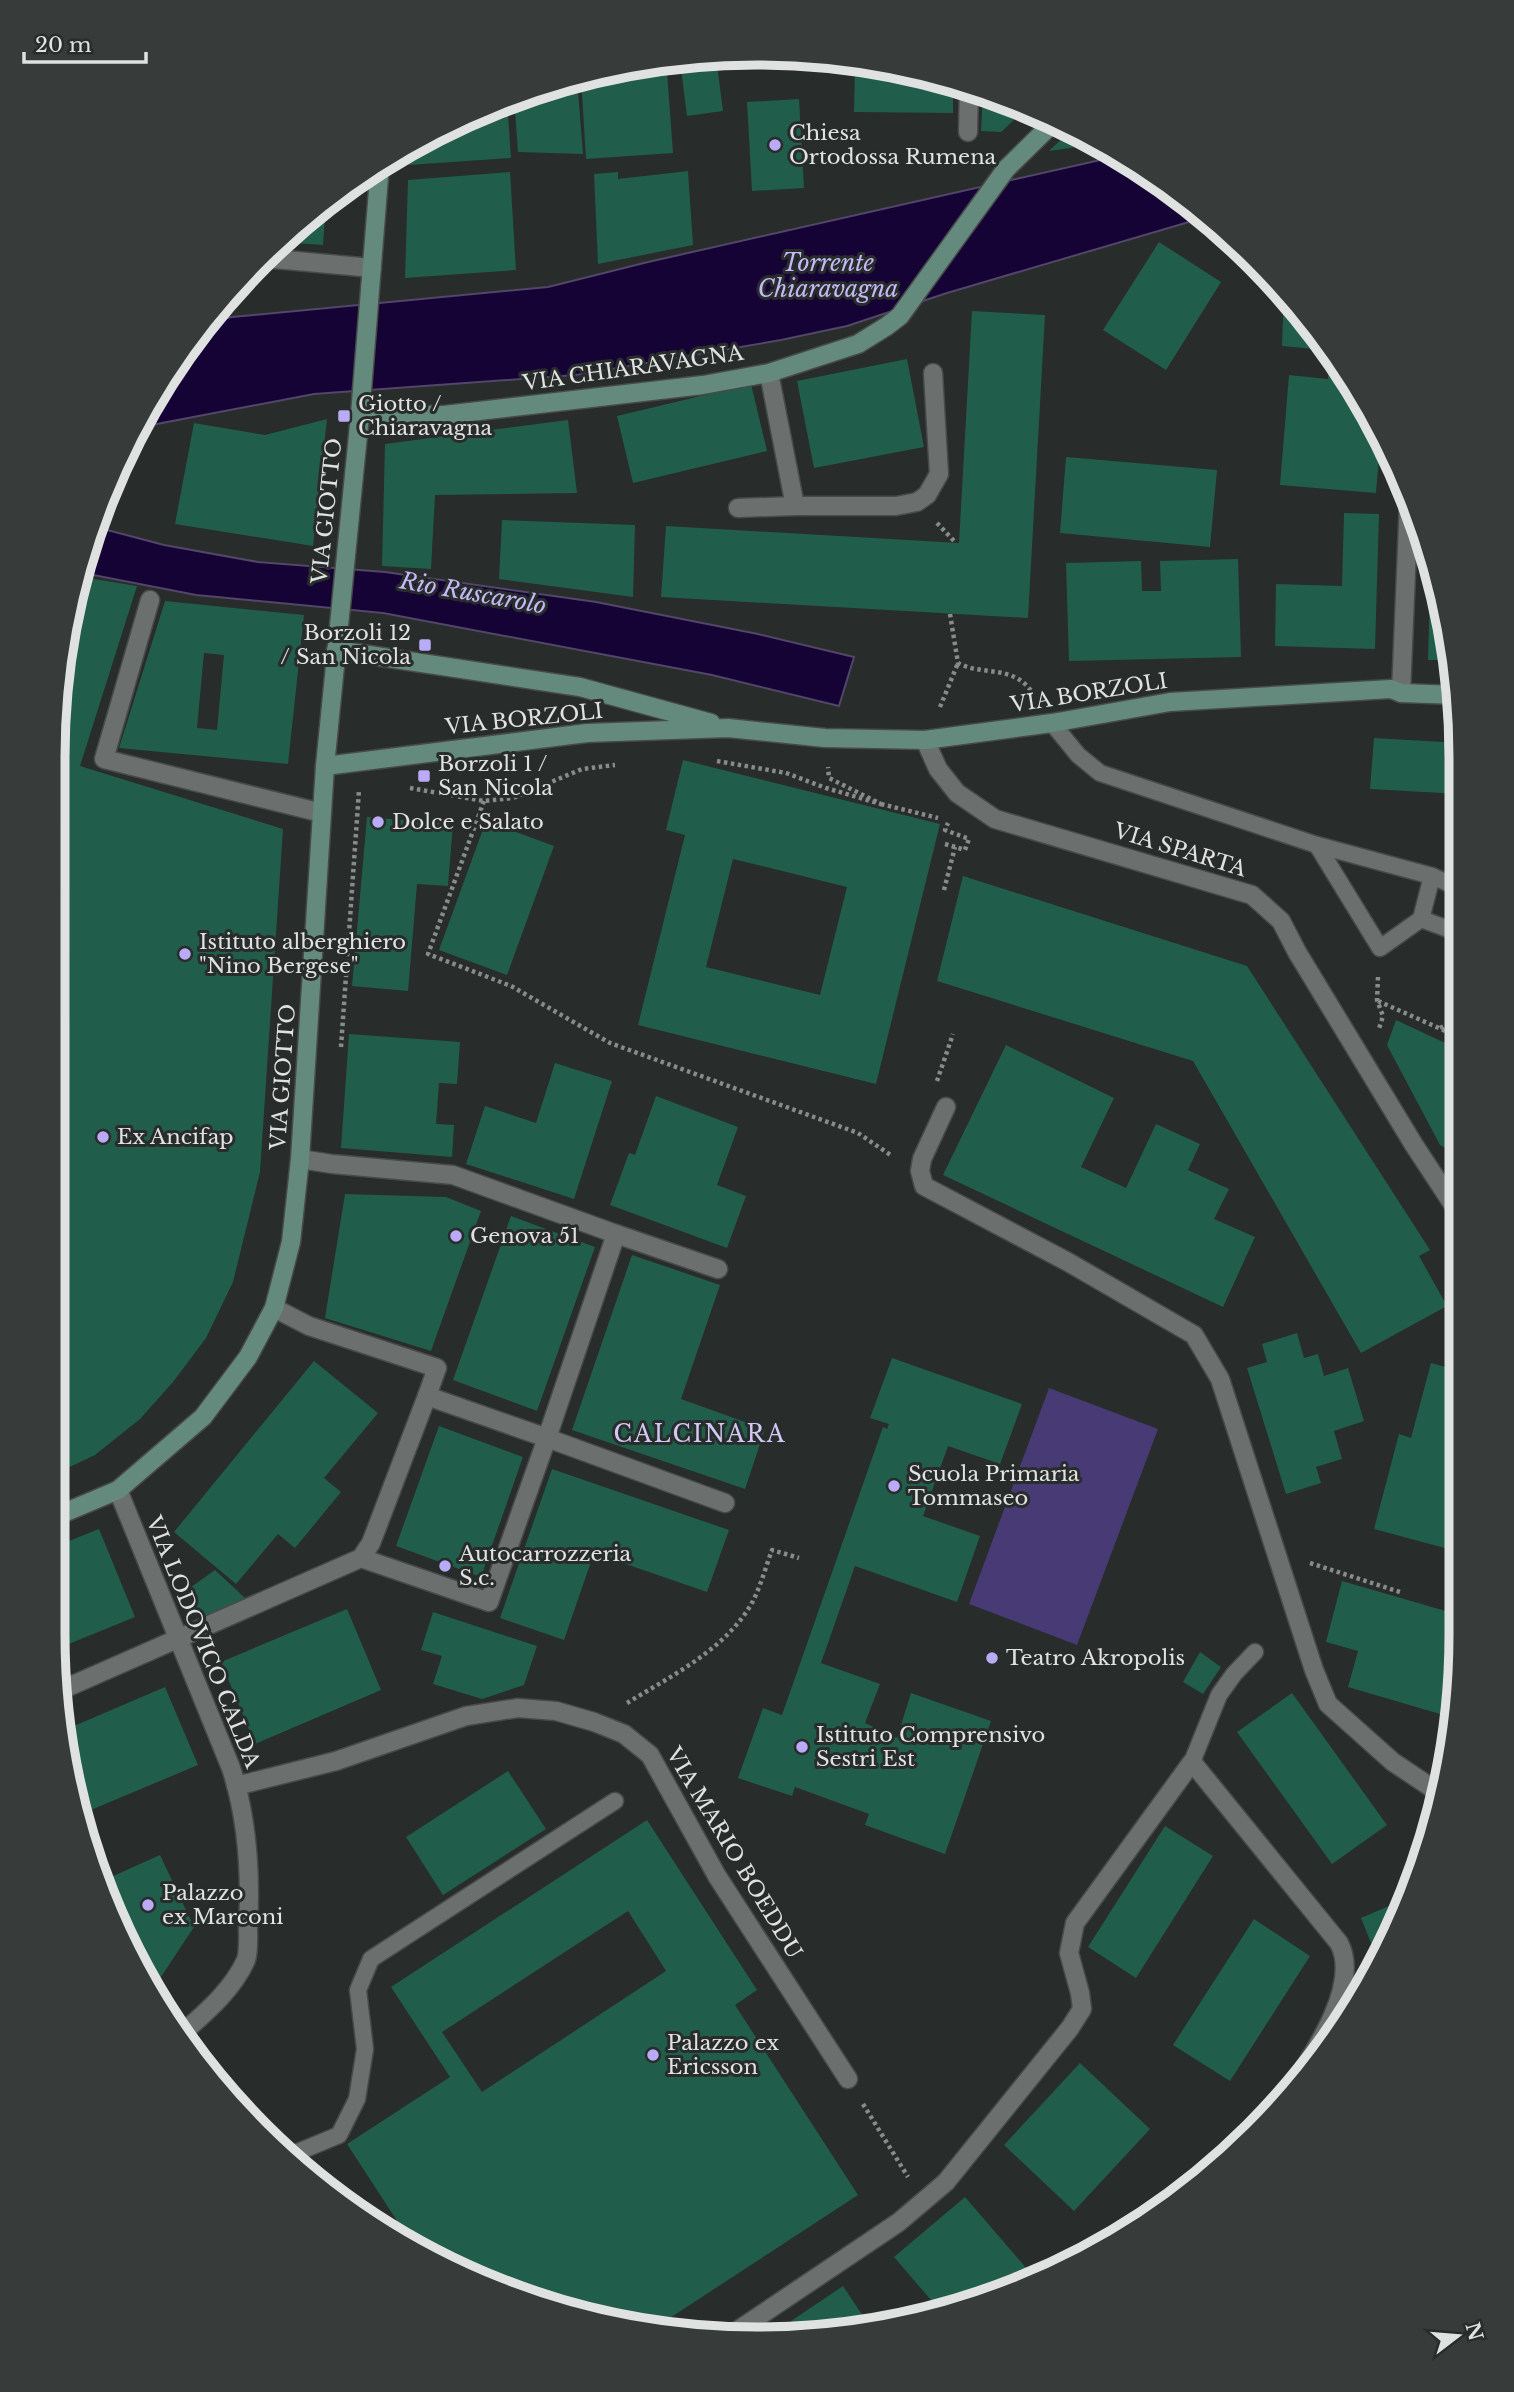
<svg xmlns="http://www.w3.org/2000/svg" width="1514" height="2392" viewBox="0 0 1514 2392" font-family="'Libre Baskerville',serif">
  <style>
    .green { fill: #483a74 }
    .water { fill: #160336; stroke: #524669; stroke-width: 2 }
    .building { fill: #215d4b; fill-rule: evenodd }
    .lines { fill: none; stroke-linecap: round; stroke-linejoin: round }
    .service-casing { stroke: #474a49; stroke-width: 19 }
    .minor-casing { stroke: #474a49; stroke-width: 21 }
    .secondary-casing { stroke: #474a49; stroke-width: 21 }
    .path { stroke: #878b8a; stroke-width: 4.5; stroke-dasharray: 3.5 3.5; stroke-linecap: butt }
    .service { stroke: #6b706e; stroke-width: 16 }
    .minor { stroke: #6b706e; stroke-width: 18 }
    .secondary { stroke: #648a7e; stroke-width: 18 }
    .poi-dot { fill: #b9abf7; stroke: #282c2b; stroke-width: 2.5 }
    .labels { text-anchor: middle; stroke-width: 6; stroke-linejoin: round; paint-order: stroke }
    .poi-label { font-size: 21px; fill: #dfe2e1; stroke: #282c2b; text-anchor: start }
    .street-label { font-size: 21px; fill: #dfe2e1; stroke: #282c2b }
    .water-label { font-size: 23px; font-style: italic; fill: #c4b9f8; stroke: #282c2b }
    .neighbourhood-label { font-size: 23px; letter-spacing: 2px; fill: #d0c9f5; stroke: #282c2b }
    .rim { fill: none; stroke: #dfe2e1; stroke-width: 9 }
  </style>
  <rect width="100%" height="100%" fill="#282c2b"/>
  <polygon class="green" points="1049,1388 1158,1429 1077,1645 969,1604"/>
  <g class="water">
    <polygon points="1118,156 1186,198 1206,217 947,293 847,326 781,340 576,375 314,394 141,427 203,323 232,317 548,287 648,262"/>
    <polygon points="96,527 164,545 258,562 385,572 596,602 758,634 854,657 839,706 712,675 383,613 196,595 83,573"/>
  </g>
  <g class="building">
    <polygon points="716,57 723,111 687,116 680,61"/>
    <polygon points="666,58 673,153 586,159 581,78"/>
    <polygon points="855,63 940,77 953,82 953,113 854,112"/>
    <polygon points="577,79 583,154 518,152 514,98 531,90"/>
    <polygon points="983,93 1023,108 1026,109 1001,132 981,131"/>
    <polygon points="799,99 804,188 752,191 747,102"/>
    <polygon points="507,101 511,158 409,165 410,144"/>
    <polygon points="1073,128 1099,144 1049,151"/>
    <polygon points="688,171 693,245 598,264 594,174 618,172 618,179"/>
    <polygon points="510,172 516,270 405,278 408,180"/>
    <polygon points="326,203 323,245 279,242 293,227"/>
    <polygon points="1159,242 1221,282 1166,370 1103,330"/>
    <polygon points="1284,290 1287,293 1325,350 1282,346"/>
    <polygon points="231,293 230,312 209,316 219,306"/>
    <polygon points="972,311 1045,315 1028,618 661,597 666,526 959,543"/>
    <polygon points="1329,356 1381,434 1376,493 1280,485 1289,375 1328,379"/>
    <polygon points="907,359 924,447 814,468 797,381"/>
    <polygon points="751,384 767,451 633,483 617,416"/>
    <polygon points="327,419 313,546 175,524 194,423 265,435"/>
    <polygon points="568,420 577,493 435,495 431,569 382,566 385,444"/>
    <polygon points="1066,457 1217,470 1210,547 1060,533"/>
    <polygon points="1344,513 1379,514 1375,649 1275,646 1276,584 1342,586"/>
    <polygon points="502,520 635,525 633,597 499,579"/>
    <polygon points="1431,556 1437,574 1452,660 1428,660"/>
    <polygon points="1238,559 1241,657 1069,661 1066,563 1141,561 1142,591 1161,591 1160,561"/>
    <polygon points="82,577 137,586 80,766 283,829 260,1172 233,1282 206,1338 173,1382 140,1419 95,1455 59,1472 58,665"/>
    <path d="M165 601 304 615 288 764 119 748ZM204 653 224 655 217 730 197 728Z"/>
    <polygon points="1374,738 1460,743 1460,794 1370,789"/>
    <path d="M683 760 940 824 876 1084 638 1025 685 835 666 830ZM733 859 847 887 820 995 706 967Z"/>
    <polygon points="367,817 453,824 448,886 417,884 408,991 352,986"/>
    <polygon points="486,821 554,846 507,975 439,950"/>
    <polygon points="963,876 1247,966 1430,1250 1419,1256 1447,1306 1361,1353 1193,1061 937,981"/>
    <polygon points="1396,1020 1458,1049 1455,1065 1458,1067 1458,1156 1440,1145 1387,1045"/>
    <polygon points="349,1034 460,1042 457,1084 439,1083 436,1124 454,1125 452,1157 341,1148"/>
    <polygon points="1006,1045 1114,1098 1081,1167 1126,1188 1156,1124 1200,1144 1188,1170 1229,1189 1214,1219 1255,1237 1223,1307 943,1175"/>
    <polygon points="555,1063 612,1081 574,1199 466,1164 485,1106 536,1123"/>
    <polygon points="656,1096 738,1127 717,1185 746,1196 727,1248 610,1205 629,1153 635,1155"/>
    <polygon points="345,1194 446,1197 481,1211 431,1351 325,1318"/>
    <polygon points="511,1216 595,1247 537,1411 453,1380"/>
    <polygon points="632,1255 720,1285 681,1399 765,1429 745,1489 572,1430"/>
    <polygon points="1297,1333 1304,1358 1318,1354 1324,1376 1348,1368 1364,1421 1334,1431 1342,1459 1316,1467 1321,1483 1286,1494 1247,1368 1267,1362 1262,1344"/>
    <polygon points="1456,1357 1457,1357 1456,1551 1374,1529 1399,1434 1411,1438 1431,1363 1453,1369"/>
    <polygon points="892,1358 1022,1404 1000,1464 948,1446 923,1516 980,1536 957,1602 855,1566 821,1663 880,1684 865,1723 897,1738 911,1693 991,1721 945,1854 865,1825 869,1814 795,1787 792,1796 738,1778 763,1708 782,1715 883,1427 887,1429 889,1424 870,1418"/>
    <polygon points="314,1361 378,1413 324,1478 341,1492 295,1548 278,1534 236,1584 174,1532"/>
    <polygon points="439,1426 523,1457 481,1577 396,1546"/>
    <polygon points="552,1469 729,1530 707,1592 594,1553 564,1640 500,1618"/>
    <polygon points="99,1529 135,1617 59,1648 59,1545"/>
    <polygon points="215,1570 245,1598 201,1619 187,1590"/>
    <polygon points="1342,1581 1456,1614 1456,1659 1440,1714 1348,1687 1358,1651 1326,1642"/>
    <polygon points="347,1609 381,1690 255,1744 221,1662"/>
    <polygon points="433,1612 537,1646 524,1685 482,1699 433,1684 442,1656 421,1650"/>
    <polygon points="1200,1652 1221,1667 1203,1694 1183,1682"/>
    <polygon points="165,1687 198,1765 79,1815 60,1732"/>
    <polygon points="1292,1693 1387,1825 1332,1864 1237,1732"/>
    <polygon points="508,1771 546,1829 443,1895 406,1837"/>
    <path d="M647 1820 757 1990 735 2005 858 2195 653 2329 620 2326 530 2302 445 2267 414 2247 347 2144 450 2077 391 1987ZM628 1911 666 1971 482 2092 442 2032Z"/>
    <polygon points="1165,1826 1213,1856 1136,1978 1088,1947"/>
    <polygon points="160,1855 194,1927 153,1989 100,1882"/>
    <polygon points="1410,1897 1408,1905 1377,1958 1361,1918"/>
    <polygon points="1254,1919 1310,1956 1230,2081 1173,2045"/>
    <polygon points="1080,2063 1150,2129 1074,2211 1004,2145"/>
    <polygon points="965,2197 1028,2270 1003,2292 943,2314 894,2257"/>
    <polygon points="843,2286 869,2325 766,2338"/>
  </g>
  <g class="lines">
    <g class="service-casing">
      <g id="service">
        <polyline points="1052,723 1078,755 1100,773 1317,845 1432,876 1459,888"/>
        <polyline points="1317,845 1380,948 1421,919"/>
        <polyline points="1432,876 1421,919 1459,933"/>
        <polyline points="1192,1762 1219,1695 1234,1674 1255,1652"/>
        <polyline points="286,2157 339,2135 357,2099 365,2049 358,1990 371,1959 615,1801"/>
      </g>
    </g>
    <g class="minor-casing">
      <g id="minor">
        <polyline points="968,132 969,88"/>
        <polyline points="264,258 372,268"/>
        <polyline points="769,373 795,506 896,506 917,502 927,495 939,474 933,373"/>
        <polyline points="738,508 795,506"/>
        <polyline points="150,600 104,759 322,813"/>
        <polyline points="1401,693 1409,500"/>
        <polyline points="925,740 938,769 957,793 995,819 1252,895 1281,921 1297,952 1414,1145 1458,1212"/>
        <polyline points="946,1107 922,1159 920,1171 924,1186 1068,1262 1194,1335 1220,1379 1314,1670 1328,1704 1393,1762 1438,1792"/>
        <polyline points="616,1234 718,1269"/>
        <polyline points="274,1308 309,1326 437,1368 427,1396 547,1438 616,1234 453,1175 332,1164 300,1159"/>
        <path d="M118 1490 231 1768C248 1820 251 1874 248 1928 248 1937 249 1951 246 1960 232 1991 204 2014 179 2036"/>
        <polyline points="361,1558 489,1602 547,1438 725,1503"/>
        <polyline points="59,1691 361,1558 371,1543 427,1396"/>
        <polyline points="236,1786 336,1761 466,1716 518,1708 556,1711 594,1722 624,1734 650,1755 717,1876 848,2079"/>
        <path d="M728 2337 899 2222 946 2182 1070 2028 1082 2009 1080 1993 1069 1953 1075 1923 1192 1762 1339 1943C1362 1986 1310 2059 1287 2095"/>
      </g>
    </g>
    <g class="secondary-casing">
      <g id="secondary">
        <polyline points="360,415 444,415 703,385 769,373 858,344 887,326 900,316 1006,169 1056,120"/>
        <polyline points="336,650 580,687 711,723"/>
        <polyline points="325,766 587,733 728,728 825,738 925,740 1052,723 1170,702 1391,689 1401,693 1457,695"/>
        <polyline points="59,1515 118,1490 203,1417 248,1357 274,1308 291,1242 300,1159 325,766 360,415 380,165"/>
      </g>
    </g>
    <g class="path">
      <polyline points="937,523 955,542"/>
      <path d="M950 614 958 663C984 677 1014 663 1034 695"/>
      <polyline points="940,707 958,663"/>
      <polyline points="717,761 786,773 826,788 881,804 829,778 828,767"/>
      <polyline points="410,788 484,801 513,798 582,769 615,765"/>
      <polyline points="484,801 428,954 511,986 610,1043 858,1133 892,1156"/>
      <polyline points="881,804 938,818"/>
      <polyline points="945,844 965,850 969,839 945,830 948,823"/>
      <polyline points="944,890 955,847"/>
      <polyline points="1378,977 1377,1000 1383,1016 1379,1029"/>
      <polyline points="1378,1001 1459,1037"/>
      <polyline points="1440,1028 1459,1018"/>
      <polyline points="341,1047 359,790"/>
      <polyline points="937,1081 953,1034"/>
      <polyline points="1310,1563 1403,1593"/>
      <path d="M627 1703C671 1676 727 1649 753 1601 761 1585 766 1566 772 1550L799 1558"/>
      <polyline points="863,2104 908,2177"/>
    </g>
    <use href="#service" class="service"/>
    <use href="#minor" class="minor"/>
    <use href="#secondary" class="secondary"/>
  </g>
  <g class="poi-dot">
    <circle cx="775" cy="145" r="7"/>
    <rect x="337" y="409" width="14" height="14" rx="3.5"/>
    <rect x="418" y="638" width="14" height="14" rx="3.5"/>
    <rect x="417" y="769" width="14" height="14" rx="3.5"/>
    <circle cx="378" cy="822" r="7"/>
    <circle cx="185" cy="954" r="7"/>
    <circle cx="103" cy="1137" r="7"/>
    <circle cx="456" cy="1236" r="7"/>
    <circle cx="894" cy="1486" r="7"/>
    <circle cx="445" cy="1566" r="7"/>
    <circle cx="992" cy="1658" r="7"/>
    <circle cx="802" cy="1747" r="7"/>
    <circle cx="148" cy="1905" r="7"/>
    <circle cx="653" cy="2055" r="7"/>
  </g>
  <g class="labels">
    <g class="poi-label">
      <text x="789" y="140">Chiesa<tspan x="789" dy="24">Ortodossa Rumena</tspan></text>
      <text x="358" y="411">Giotto /<tspan x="358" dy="24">Chiaravagna</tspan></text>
      <text x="411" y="640" text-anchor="end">Borzoli 12<tspan x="411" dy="24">/ San Nicola</tspan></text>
      <text x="438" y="771">Borzoli 1 /<tspan x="438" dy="24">San Nicola</tspan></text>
      <text x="392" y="829">Dolce e Salato</text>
      <text x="199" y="949">Istituto alberghiero<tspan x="199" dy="24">"Nino Bergese"</tspan></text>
      <text x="117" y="1144">Ex Ancifap</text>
      <text x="470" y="1243">Genova 51</text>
      <text x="908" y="1481">Scuola Primaria<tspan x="908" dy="24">Tommaseo</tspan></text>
      <text x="459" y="1561">Autocarrozzeria<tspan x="459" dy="24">S.c.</tspan></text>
      <text x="1006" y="1665">Teatro Akropolis</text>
      <text x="816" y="1742">Istituto Comprensivo<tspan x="816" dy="24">Sestri Est</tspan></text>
      <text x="162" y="1900">Palazzo<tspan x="162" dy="24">ex Marconi</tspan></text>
      <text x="667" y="2050">Palazzo ex<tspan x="667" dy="24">Ericsson</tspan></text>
    </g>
    <g class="street-label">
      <text transform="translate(633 368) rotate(-8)" y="7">VIA CHIARAVAGNA</text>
      <text transform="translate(327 511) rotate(-84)" y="7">VIA GIOTTO</text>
      <text transform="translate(1089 693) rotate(-9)" y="7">VIA BORZOLI</text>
      <text transform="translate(524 719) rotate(-6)" y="7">VIA BORZOLI</text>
      <text transform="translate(1180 850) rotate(17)" y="7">VIA SPARTA</text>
      <text transform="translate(283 1077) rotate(-86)" y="7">VIA GIOTTO</text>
      <text transform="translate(203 1642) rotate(68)" y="7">VIA LODOVICO CALDA</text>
      <text transform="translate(734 1853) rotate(59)" y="7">VIA MARIO BOEDDU</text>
    </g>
    <g class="water-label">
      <text x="828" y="271">Torrente<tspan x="828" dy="26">Chiaravagna</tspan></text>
      <text transform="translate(473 593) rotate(10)" y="8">Rio Ruscarolo</text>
    </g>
    <g class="neighbourhood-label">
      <text x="700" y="1442">CALCINARA</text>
    </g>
  </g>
  <path d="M0 0H1514V2392H0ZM757 65H757A692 692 0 0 1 1449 757V1635A692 692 0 0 1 757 2327H757A692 692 0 0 1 65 1635V757A692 692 0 0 1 757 65Z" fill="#373b3a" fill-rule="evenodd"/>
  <path class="rim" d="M757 65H757A692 692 0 0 1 1449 757V1635A692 692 0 0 1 757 2327H757A692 692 0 0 1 65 1635V757A692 692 0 0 1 757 65Z"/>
  <g transform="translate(1458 2336) rotate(74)" stroke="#282c2b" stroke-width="5" paint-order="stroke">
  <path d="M0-5L12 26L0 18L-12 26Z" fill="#dfe2e1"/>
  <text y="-10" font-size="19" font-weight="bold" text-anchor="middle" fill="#dfe2e1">N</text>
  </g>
  <path d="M24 52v10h122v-10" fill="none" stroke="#dfe2e1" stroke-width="3.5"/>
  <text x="35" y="52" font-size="21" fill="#dfe2e1" stroke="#282c2b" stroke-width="5" paint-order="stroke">20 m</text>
</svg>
